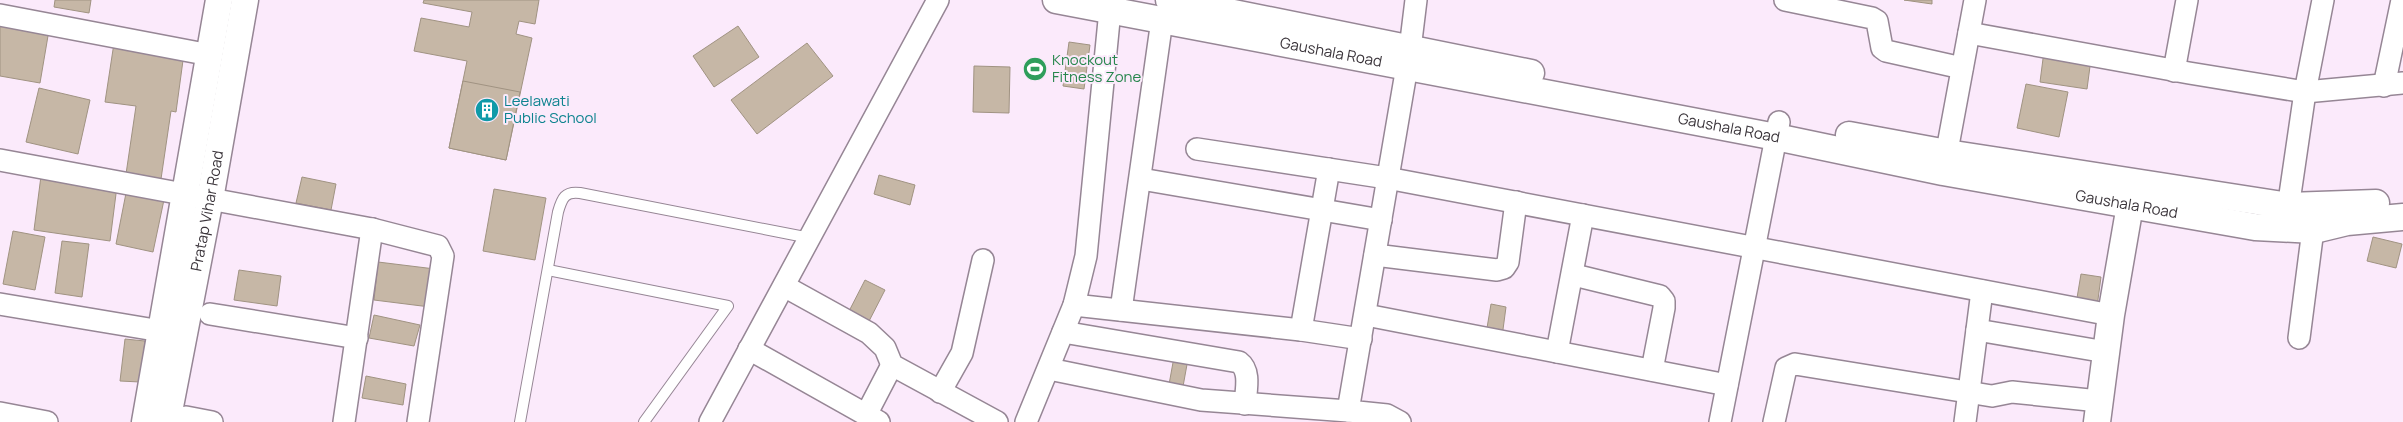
<svg xmlns="http://www.w3.org/2000/svg" width="2403" height="422" viewBox="0 0 2403 422" font-family="Manrope,sans-serif">
  <style>
    .building { fill: #c6b7a6; stroke: #a09382 }
    .lines { fill: none; stroke-linecap: round; stroke-linejoin: round }
    .service-casing { stroke: #968695; stroke-width: 12 }
    .minor-casing { stroke: #968695; stroke-width: 24 }
    .tertiary-casing { stroke: #968695; stroke-width: 29 }
    .service { stroke: #fff; stroke-width: 10 }
    .minor { stroke: #fff; stroke-width: 21 }
    .tertiary { stroke: #fff; stroke-width: 26 }
    .labels { text-anchor: middle; stroke-width: 4; stroke-linejoin: round; paint-order: stroke }
    .street-label { font-size: 15px; fill: #3b353b; stroke: #fbeafb }
    .leisure-label { font-size: 15px; fill: #27864d; stroke: #fbeafb; text-anchor: start }
    .culture-label { font-size: 15px; fill: #0d838f; stroke: #fbeafb; text-anchor: start }
  </style>
  <rect width="100%" height="100%" fill="#fbeafb"/>
  <g class="building">
    <polygon points="55,0 91,0 89,13 54,7"/>
    <polygon points="424,0 539,0 535,24 519,21 516,34 532,38 506,160 449,148 467,61 414,51 421,18 469,27 472,12 423,3"/>
    <polygon points="1904,0 1932,0 1932,4"/>
    <polygon points="0,22 49,30 40,83 0,76"/>
    <polygon points="738,26 759,57 714,87 693,56"/>
    <polygon points="1069,42 1090,45 1084,89 1063,86"/>
    <polygon points="114,43 184,53 176,112 171,111 161,179 126,174 136,106 105,102"/>
    <polygon points="807,43 833,76 757,134 731,100"/>
    <polygon points="2044,51 2091,59 2087,89 2040,82"/>
    <polygon points="974,66 1010,67 1009,113 973,112"/>
    <polygon points="463,81 520,92 506,160 449,148"/>
    <polygon points="2026,84 2068,92 2059,137 2017,128"/>
    <polygon points="39,88 90,100 78,154 26,142"/>
    <polygon points="879,175 915,185 910,205 874,194"/>
    <polygon points="41,176 117,186 110,241 34,230"/>
    <polygon points="302,177 336,184 331,210 296,203"/>
    <polygon points="127,188 165,195 153,252 116,244"/>
    <polygon points="494,189 546,198 535,260 483,251"/>
    <polygon points="13,231 45,237 35,290 3,284"/>
    <polygon points="2373,237 2402,244 2396,268 2367,261"/>
    <polygon points="62,241 89,244 82,297 55,293"/>
    <polygon points="378,262 435,269 430,307 374,300"/>
    <polygon points="239,270 281,276 277,306 234,300"/>
    <polygon points="2081,274 2101,277 2097,307 2076,304"/>
    <polygon points="865,280 885,290 866,327 846,317"/>
    <polygon points="1491,304 1506,307 1502,337 1486,334"/>
    <polygon points="374,315 420,325 414,346 369,338"/>
    <polygon points="125,339 145,341 140,382 120,381"/>
    <polygon points="1174,357 1188,359 1182,392 1168,390"/>
    <polygon points="366,376 406,384 403,405 362,398"/>
  </g>
  <g class="lines">
    <g class="service-casing">
      <g id="service">
        <polyline points="548,270 728,306 644,422"/>
        <path d="M520 422 558 212C562 198 565 191 580 193L810 238"/>
      </g>
    </g>
    <g class="minor-casing">
      <g id="minor">
        <polyline points="1785,0 1872,18 1877,21 1882,48 1886,51 1962,68"/>
        <polyline points="0,15 210,55"/>
        <polyline points="1969,33 2189,73 2305,92 2403,83"/>
        <polyline points="2174,71 2187,0"/>
        <polyline points="2384,86 2402,0"/>
        <polyline points="1197,149 1387,178 2111,315"/>
        <polyline points="0,160 372,229 438,246 443,256 418,422"/>
        <polyline points="1944,167 1975,0"/>
        <polyline points="1141,179 1381,220"/>
        <polyline points="2286,222 2305,92 2323,0"/>
        <polyline points="1375,255 1497,270 1504,268 1508,262 1516,202"/>
        <polyline points="1574,275 1660,296 1664,301 1664,308 1652,370"/>
        <polyline points="784,286 869,333 885,348 892,365 997,422"/>
        <polyline points="0,304 161,331"/>
        <polyline points="1074,305 1301,330 1361,339"/>
        <polyline points="1121,310 1162,20"/>
        <polyline points="210,314 357,338"/>
        <polyline points="1366,315 1727,385"/>
        <polyline points="1301,330 1329,169"/>
        <polyline points="1977,330 2106,352"/>
        <path d="M1063 332 1239 362C1251 371 1246 390 1245 404"/>
        <polyline points="2299,338 2315,214"/>
        <polyline points="749,349 879,422"/>
        <polyline points="1557,352 1583,215"/>
        <polyline points="1049,369 1201,400 1348,411"/>
        <polyline points="940,392 962,353 983,260"/>
        <polyline points="0,413 47,422"/>
        <polyline points="866,415 892,365"/>
        <polyline points="186,417 212,422"/>
        <polyline points="344,422 372,229"/>
        <polyline points="710,422 938,0"/>
        <polyline points="1026,422 1074,305 1086,256 1110,10"/>
        <polyline points="1400,422 1387,415 1348,411 1410,49 1416,0"/>
        <polyline points="1720,422 1779,122"/>
        <polyline points="1774,422 1786,368 1795,364 1992,396 2012,392 2099,401"/>
        <polyline points="1965,422 1982,291"/>
      </g>
    </g>
    <g class="tertiary-casing">
      <g id="tertiary">
        <path id="s1" d="M1056 0 1776 137 1943 172 2255 227 2314 230 2347 222 2403 217"/>
        <polyline points="1169,0 1531,73"/>
        <polyline points="1849,135 1947,153 2288,206 2376,203"/>
        <polyline points="145,422 219,0"/>
        <path id="s2" d="M167 422 210 199 245 0"/>
        <polyline points="2097,422 2111,315 2133,188"/>
      </g>
    </g>
    <use href="#service" class="service"/>
    <use href="#minor" class="minor"/>
    <use href="#tertiary" class="tertiary"/>
  </g>
  <defs>
    <g id="stadium-disc" transform="scale(1.25)"><circle r="9.5" fill="#2e9e5b" stroke="#fbeafb"/><path d="M0-5a6.5 5 0 1 0 0 10a6.5 5 0 1 0 0-10ZM-3.5-1.8h7v3.6h-7Z" fill="#fff"/></g>
    <g id="building-disc" transform="scale(1.25)"><circle r="9.5" fill="#0f9aa8" stroke="#fbeafb"/><path d="M-4-6H4V6H1V3H-1V6H-4ZM-2.5-4.3h1.7v1.8h-1.7ZM.8-4.3h1.7v1.8H.8ZM-2.5-1h1.7V.8h-1.7ZM.8-1h1.7V.8H.8Z" fill="#fff"/></g>
  </defs>
  <g fill-rule="evenodd">
    <use href="#stadium-disc" x="1035" y="69"/>
    <use href="#building-disc" x="487" y="110"/>
  </g>
  <g class="labels">
    <g class="street-label">
      <text dy="5" stroke="none"><textPath href="#s1" startOffset="280">Gaushala Road</textPath></text>
      <text dy="5" stroke="none"><textPath href="#s1" startOffset="685">Gaushala Road</textPath></text>
      <text dy="5" stroke="none"><textPath href="#s1" startOffset="1090">Gaushala Road</textPath></text>
      <text dy="5" stroke="none"><textPath href="#s2" startOffset="215">Pratap Vihar Road</textPath></text>
    </g>
    <g class="leisure-label">
      <text x="1052" y="65">Knockout<tspan x="1052" dy="17">Fitness Zone</tspan></text>
    </g>
    <g class="culture-label">
      <text x="504" y="106">Leelawati<tspan x="504" dy="17">Public School</tspan></text>
    </g>
  </g>
</svg>
